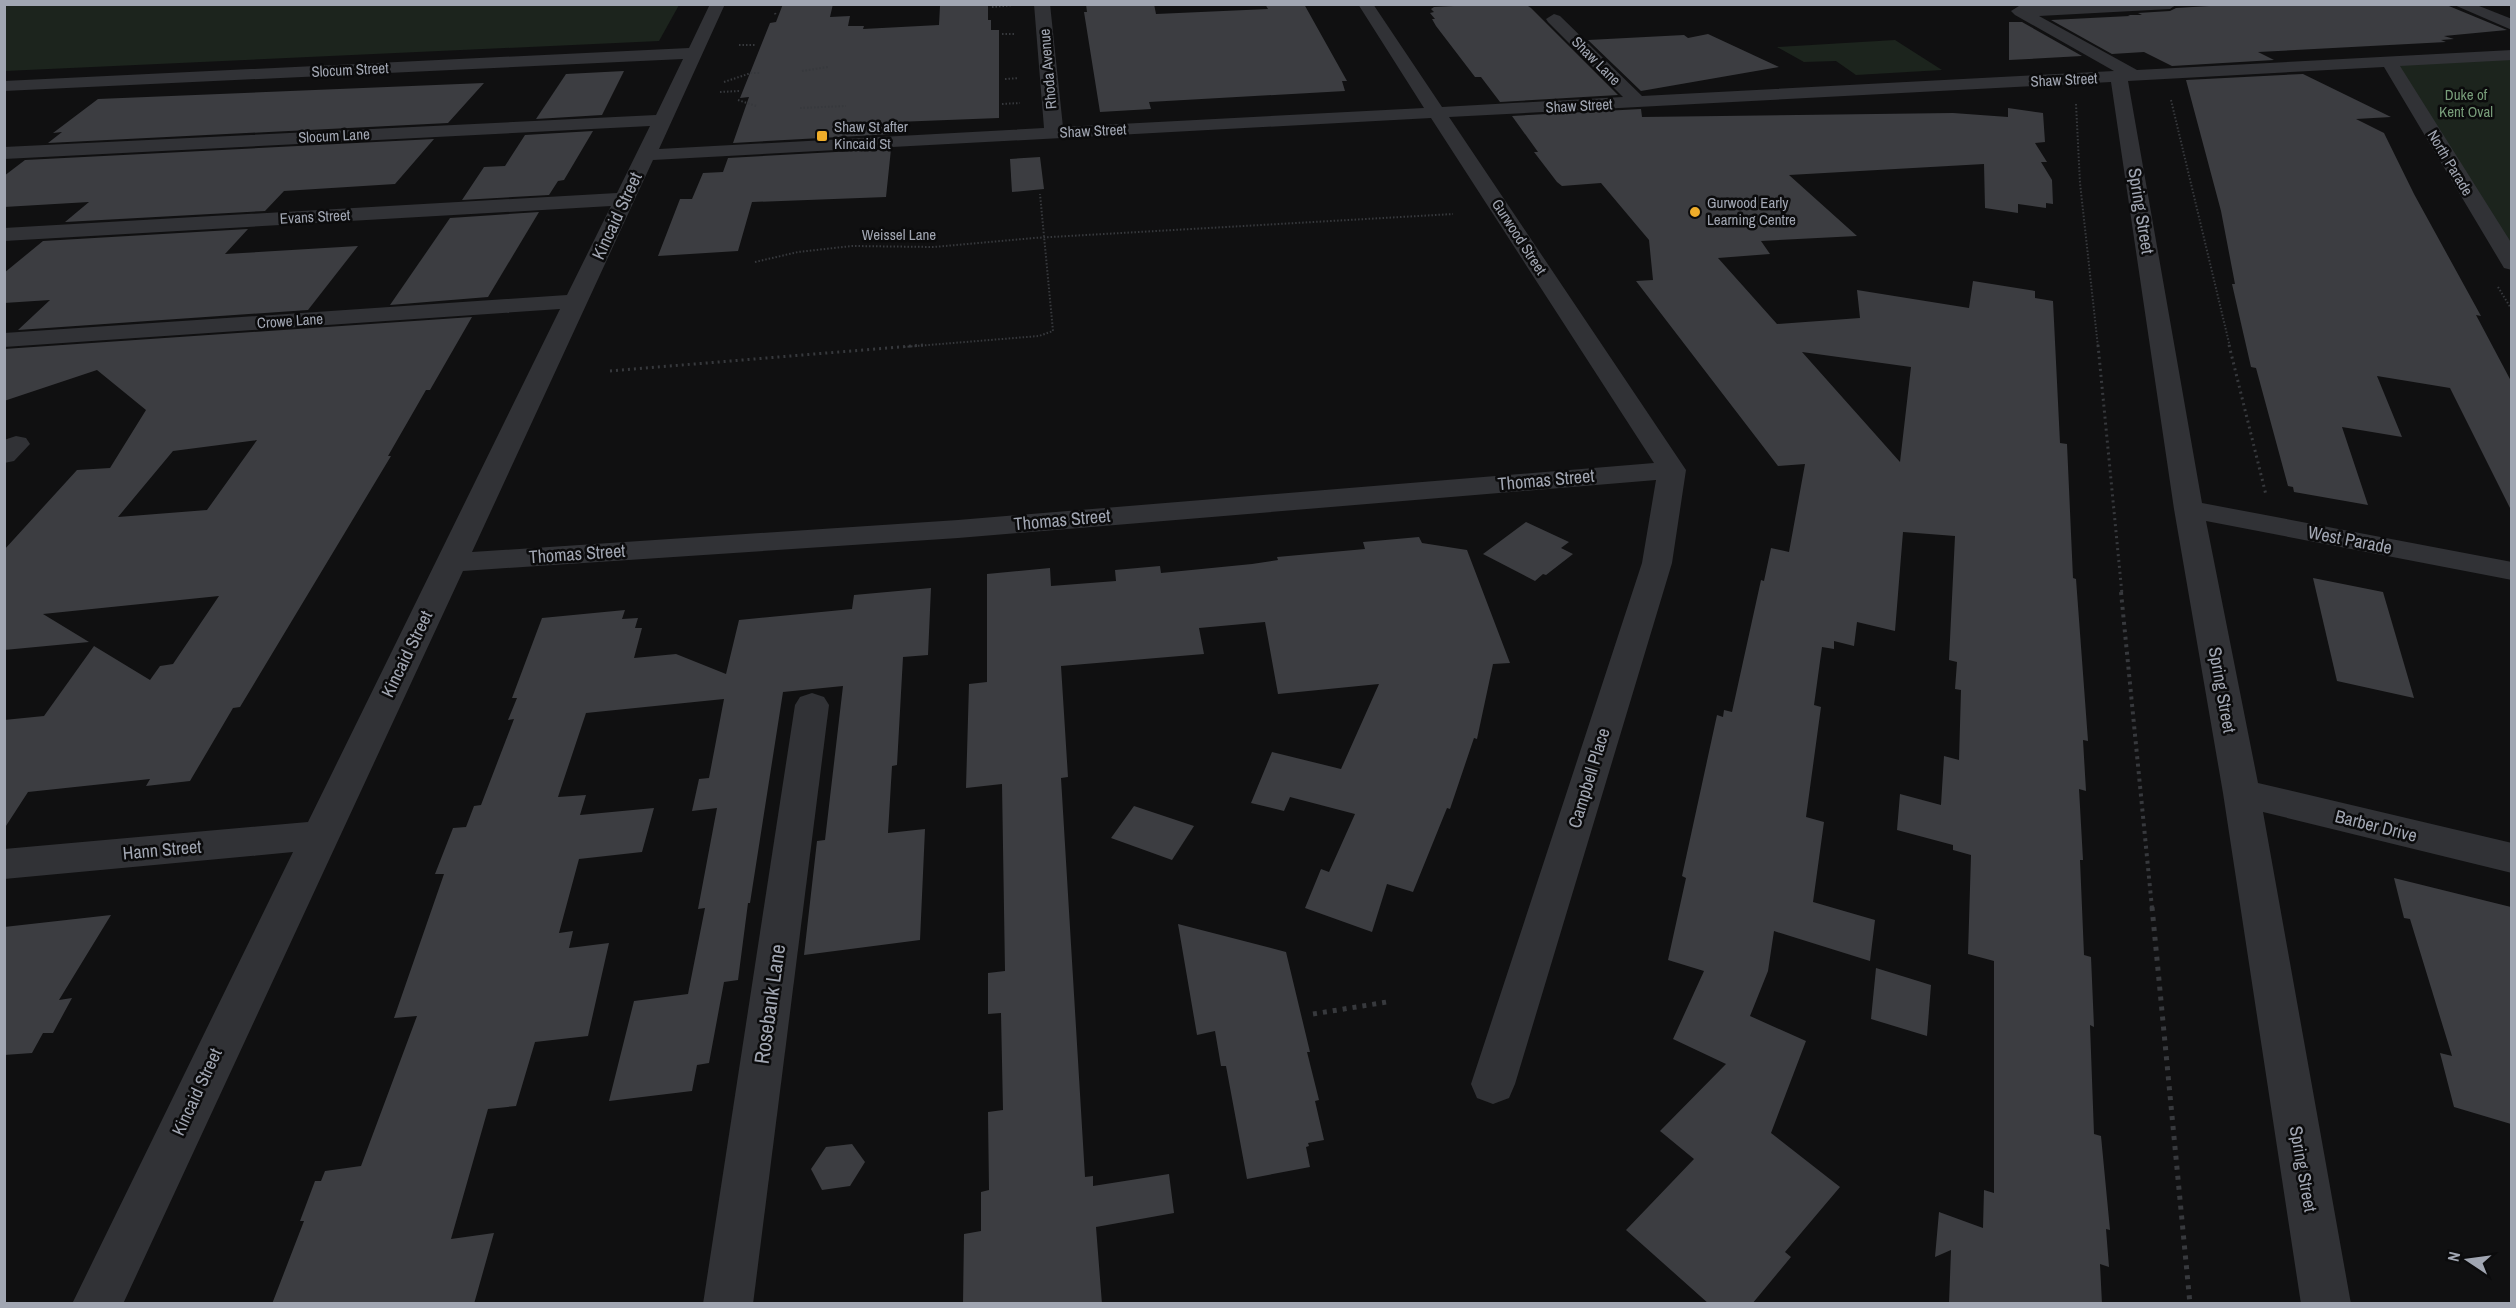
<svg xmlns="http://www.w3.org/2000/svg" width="2516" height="1308" viewBox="0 0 2516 1308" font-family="'Archivo Narrow',sans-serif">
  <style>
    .green { fill: #1c241d }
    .building { fill: #3c3d41; fill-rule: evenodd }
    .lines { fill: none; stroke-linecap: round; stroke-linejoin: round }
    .path-far3 { stroke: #37393d; stroke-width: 2; stroke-dasharray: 1.5 2; stroke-linecap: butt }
    .path-far2 { stroke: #37393d; stroke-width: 3; stroke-dasharray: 2 4; stroke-linecap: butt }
    .path-far1 { stroke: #37393d; stroke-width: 4; stroke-dasharray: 3 4.5; stroke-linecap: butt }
    .path { stroke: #37393d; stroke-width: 5; stroke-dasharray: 4 6; stroke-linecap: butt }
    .minor { fill: #313236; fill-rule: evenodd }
    .poi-dot { fill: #efad2a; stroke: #0b0b0c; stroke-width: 2 }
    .labels { text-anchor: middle; stroke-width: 5; stroke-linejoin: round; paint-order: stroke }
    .far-street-label { font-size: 15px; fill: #a1a6b2; stroke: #0b0b0c }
    .far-park-label { font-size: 15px; fill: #789d7a; stroke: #0b0b0c }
    .far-poi-label { font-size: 15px; fill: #a1a6b2; stroke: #0b0b0c; text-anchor: start }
    .street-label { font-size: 18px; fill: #a1a6b2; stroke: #0b0b0c }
    .near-street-label { font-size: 21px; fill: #a1a6b2; stroke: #0b0b0c }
  </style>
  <rect width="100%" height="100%" fill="#101011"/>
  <g class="green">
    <polygon points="5,4 679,4 679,5 659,41 5,71"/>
    <polygon points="1895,40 1942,70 1856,75 1836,61 1804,62 1777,47"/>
    <polygon points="2511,55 2511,263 2389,62"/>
  </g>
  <g class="building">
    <polygon points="783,4 833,4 830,17 850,16 848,26 864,26 863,29 939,25 940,6 988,4 988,20 991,20 991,30 999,30 999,118 896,122 894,123 893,134 733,143 749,97 740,98 770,23 776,22"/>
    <polygon points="1086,4 1154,4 1156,14 1268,9 1265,4 1304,4 1347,81 1342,81 1345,91 1149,102 1151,109 1100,112 1084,12 1087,12"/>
    <polygon points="1493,4 1525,4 1531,8 1618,95 1500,102 1481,77 1475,77 1436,26 1432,19 1435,19 1430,13 1434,12 1431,9 1434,7"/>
    <polygon points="2243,4 2444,4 2507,30 2444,36 2454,39 2441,40 2446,42 2258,52 2274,60 2172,66 2144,52 2112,54 2051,20 2130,16 2128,15 2142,15 2138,13 2170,11 2176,8"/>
    <polygon points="2009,22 2022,22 2082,56 2009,60"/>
    <polygon points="1708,34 1779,67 1641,91 1588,40 1684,35 1688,38"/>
    <polygon points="624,71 602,115 536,119 566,74"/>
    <polygon points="2303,74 2391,117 2356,119 2384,133 2414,194 2481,316 2476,315 2511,381 2511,510 2450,388 2377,376 2402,437 2342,427 2368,505 2294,492 2293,487 2288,486 2256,368 2251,367 2232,284 2235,284 2221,211 2186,80"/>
    <polygon points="484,83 448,123 48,143 62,132 53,133 98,99"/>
    <path d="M2008 108 2043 113 2045 142 2035 143 2047 162H2041L2052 180 2053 204 2046 203V208L2018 204V213L1985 208 1984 164 1789 175 1857 236 1761 241 1770 254 1718 258 1777 324 1860 318 1857 290 1969 308 1973 281 2035 291V298L2053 301 2060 443 2067 444 2073 578 2076 579 2088 741 2083 740 2086 791 2079 789 2083 860H2080L2084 955 2091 957 2094 1027 2090 1025 2094 1134 2101 1136 2110 1230 2106 1229 2109 1267 2100 1264 2102 1304H1949L1951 1250 1935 1257 1939 1212 1983 1228 1984 1190 1994 1193V961L1968 954 1971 855 1953 850V845L1897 830 1900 794 1941 805 1944 756 1959 760 1961 690 1955 689 1957 662 1949 660 1955 536 1903 532 1895 631 1857 622 1854 646 1834 641V649L1822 647 1814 705 1821 707 1806 817 1824 822 1813 902 1875 920 1870 961 1774 931 1768 971 1750 1016 1806 1041 1771 1133 1840 1187 1785 1252 1791 1257 1752 1304H1709L1626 1230 1694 1159 1660 1131 1726 1064 1673 1039 1704 971 1668 960 1686 878 1682 876 1717 715 1723 717 1724 710 1732 712 1761 580 1764 581 1771 548 1789 552 1805 464 1778 466 1636 281 1653 280 1649 240 1601 183 1562 186 1557 182 1534 152H1538L1512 116 1641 109 1642 117 1953 113 2008 117ZM1802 352 1911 367 1900 462Z"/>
    <polygon points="593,131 564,180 558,181 549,195 462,200 484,167 505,166 525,135"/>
    <polygon points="434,139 395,184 284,191 265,211 65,222 89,202 4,207 4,176 25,160"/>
    <polygon points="891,149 886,197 752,202 738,251 658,256 680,199 692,199 703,173 723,172 728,158"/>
    <polygon points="1040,157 1044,189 1012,192 1010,159"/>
    <polygon points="539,212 488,297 390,305 450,218"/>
    <polygon points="248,229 225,254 358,246 308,310 18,330 50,300 4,303 4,273 43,241"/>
    <path d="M472 317 430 390H426L388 456H391L240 707 233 708 190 781 146 786 150 779 28 792 4 829V720L44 716 94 646 150 680 160 666 173 664 219 596 43 614 89 642 4 650V550L77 470 110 468 146 410 97 370 4 401V349ZM257 440 207 510 118 517 173 451Z"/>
    <polygon points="1526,522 1569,542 1561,548 1573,554 1546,575 1543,574 1535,581 1483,554"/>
    <polygon points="1419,537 1422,543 1467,550 1510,663 1493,664 1477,739 1474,738 1450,809 1447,808 1413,892 1387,884 1372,932 1305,908 1321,869 1329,872 1355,814 1290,797 1284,811 1251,803 1272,752 1341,769 1379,684 1278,694 1265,622 1199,628 1204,654 1061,666 1068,777 1061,778 1085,1177 1093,1176 1093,1186 1169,1174 1174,1213 1096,1227 1102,1304 963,1304 964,1234 981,1231 981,1192 989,1190 988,1112 1003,1110 1001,1013 988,1014 988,973 1005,971 1002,784 966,788 969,684 987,682 987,574 1050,568 1051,586 1116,581 1115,570 1160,566 1161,573 1252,564 1278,560 1277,557 1365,549 1363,542"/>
    <polygon points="2313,578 2383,592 2414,698 2337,681"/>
    <polygon points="931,588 928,655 903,657 897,765 892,766 888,833 925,829 920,940 804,955 817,841 825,840 843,686 783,692 750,903 748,903 738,980 724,982 709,1063 697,1065 692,1091 609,1101 634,1001 688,994 705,908 698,909 717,808 692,811 699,779 709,778 724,699 586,713 558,797 586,795 580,815 654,808 642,852 579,859 559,933 573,931 569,948 609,943 588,1036 535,1042 516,1106 488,1109 451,1239 494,1233 474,1304 272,1304 304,1221 300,1221 315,1181 321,1181 325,1171 361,1166 417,1016 394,1018 444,874 435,874 453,828 466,827 474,806 481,805 514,719 508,720 517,698 512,698 542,618 625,610 622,619 638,618 635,628 642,628 634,658 676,654 726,674 739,620 852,609 854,595"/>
    <polygon points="1134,806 1194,826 1172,860 1111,838"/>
    <polygon points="2394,878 2511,907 2511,1124 2454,1107 2440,1053 2452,1056 2410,919 2404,918"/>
    <polygon points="111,915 59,1000 72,998 53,1033 43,1033 32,1053 4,1055 4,927"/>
    <polygon points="1178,924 1286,952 1310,1052 1307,1052 1319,1100 1315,1101 1324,1140 1308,1143 1309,1146 1306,1147 1310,1167 1247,1179 1226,1066 1221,1066 1215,1031 1197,1035"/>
    <polygon points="1876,968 1931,985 1927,1036 1871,1019"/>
    <polygon points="852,1144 865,1162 850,1186 822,1190 811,1169 826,1147"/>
  </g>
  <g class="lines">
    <g class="path-far3">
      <polyline points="992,7 1014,5"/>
      <polyline points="775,13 776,16"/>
      <polyline points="1002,34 1016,34"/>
      <polyline points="739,45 756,45"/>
      <polyline points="802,71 828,67"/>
      <polyline points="1005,79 1019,78"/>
      <polyline points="724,82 751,73 761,73"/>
      <polyline points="720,92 739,91"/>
      <polyline points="738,100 756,106"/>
      <polyline points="2171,100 2230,347"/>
      <polyline points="1002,104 1020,103"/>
      <polyline points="2076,104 2080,183 2098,347"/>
      <polyline points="800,108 846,106"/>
      <polyline points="755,262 798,252 852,246 934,247 1034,238 1453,214"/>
      <polyline points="2498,287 2512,310"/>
      <polyline points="904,347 1039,336 1053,331 1040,194"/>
    </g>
    <g class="path-far2">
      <polyline points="2098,345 2122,594"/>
      <polyline points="2229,345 2266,495"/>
      <polyline points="610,371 923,345"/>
    </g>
    <polyline class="path-far1" points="2121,592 2152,908"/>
    <g class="path">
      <polyline points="2152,907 2190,1304"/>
      <polyline points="1313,1014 1387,1002"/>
    </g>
    <g class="minor">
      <path d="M710 4H725L659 149 1044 128 1034 4H1050L1063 127 1424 108 1358 4H1373L1442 107 1623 97 1548 22 1546 19 1554 14 1560 16 1642 96 2114 71 2015 15 2011 11 2019 6 2177 4 2170 9 2039 16 2137 70 2512 50V60L2400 66 2512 244V270L2504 268 2501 263 2384 67 2128 81 2202 503 2512 562V580L2206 521 2258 783 2512 843V873L2263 812 2351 1304H2301L2223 793 2174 509 2111 82 1449 117 1686 470 1672 563 1515 1084 1509 1098 1493 1104 1477 1098 1471 1084 1642 563 1656 480 958 538 463 571 123 1304H72L293 852 4 879V849L308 822 560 309 4 347V333L567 295 611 206 4 241V228L617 193 650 126 4 159V147L656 115 683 59 4 91V81L689 48ZM1431 118 1654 463 958 520 472 552 653 160Z"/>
      <polygon points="2452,4 2474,4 2512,19 2512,30"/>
      <polygon points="16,436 26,438 30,444 14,461 4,463 4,440"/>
      <polygon points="812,693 824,697 829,705 753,1304 703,1304 795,705 800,697"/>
    </g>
  </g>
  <g class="poi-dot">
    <rect x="816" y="130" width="12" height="12" rx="3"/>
    <circle cx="1695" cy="212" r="6"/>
  </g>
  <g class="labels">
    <g class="far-street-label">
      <text transform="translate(1596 61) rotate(45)" y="5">Shaw Lane</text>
      <text transform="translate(1048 69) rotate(-95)" y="5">Rhoda Avenue</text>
      <text transform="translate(350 70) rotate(-3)" y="5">Slocum Street</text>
      <text transform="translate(2064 80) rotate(-3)" y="5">Shaw Street</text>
      <text transform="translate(1579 106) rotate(-3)" y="5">Shaw Street</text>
      <text transform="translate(1093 131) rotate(-3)" y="5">Shaw Street</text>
      <text transform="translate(334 136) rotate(-3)" y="5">Slocum Lane</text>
      <text transform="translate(2450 163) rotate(59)" y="5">North Parade</text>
      <text transform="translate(315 217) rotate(-3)" y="5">Evans Street</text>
      <text x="899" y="240">Weissel Lane</text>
      <text transform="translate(1519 237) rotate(57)" y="5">Gurwood Street</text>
      <text transform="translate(290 321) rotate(-4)" y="5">Crowe Lane</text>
    </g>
    <g class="far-park-label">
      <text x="2466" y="100">Duke of<tspan x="2466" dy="17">Kent Oval</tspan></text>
    </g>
    <g class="far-poi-label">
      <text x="834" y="132">Shaw St after<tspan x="834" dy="17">Kincaid St</tspan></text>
      <text x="1707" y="208">Gurwood Early<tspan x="1707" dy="17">Learning Centre</tspan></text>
    </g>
    <g class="street-label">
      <text transform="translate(2141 211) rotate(81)" y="6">Spring Street</text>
      <text transform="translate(617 216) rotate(-65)" y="6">Kincaid Street</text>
      <text transform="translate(1546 480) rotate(-5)" y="6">Thomas Street</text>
      <text transform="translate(1062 520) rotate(-5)" y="6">Thomas Street</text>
      <text transform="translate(2350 540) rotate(11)" y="6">West Parade</text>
      <text transform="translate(577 554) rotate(-4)" y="6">Thomas Street</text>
      <text transform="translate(407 654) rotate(-64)" y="6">Kincaid Street</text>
      <text transform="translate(2222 690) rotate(80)" y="6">Spring Street</text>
      <text transform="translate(1589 778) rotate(-73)" y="6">Campbell Place</text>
      <text transform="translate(2376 826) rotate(14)" y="6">Barber Drive</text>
      <text transform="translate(162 850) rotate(-5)" y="6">Hann Street</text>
      <text transform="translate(197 1092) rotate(-65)" y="6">Kincaid Street</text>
      <text transform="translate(2303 1169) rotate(80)" y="6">Spring Street</text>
    </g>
    <g class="near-street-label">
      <text transform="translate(770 1004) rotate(-82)" y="7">Rosebank Lane</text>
    </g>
  </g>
  <rect width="2516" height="1308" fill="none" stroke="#a1a6b2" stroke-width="12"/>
  <g transform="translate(2468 1260) rotate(283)" stroke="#0b0b0c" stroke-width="4.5" paint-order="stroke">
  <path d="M0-4.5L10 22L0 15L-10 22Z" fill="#a1a6b2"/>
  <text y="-9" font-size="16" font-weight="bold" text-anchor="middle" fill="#a1a6b2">N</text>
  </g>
</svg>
